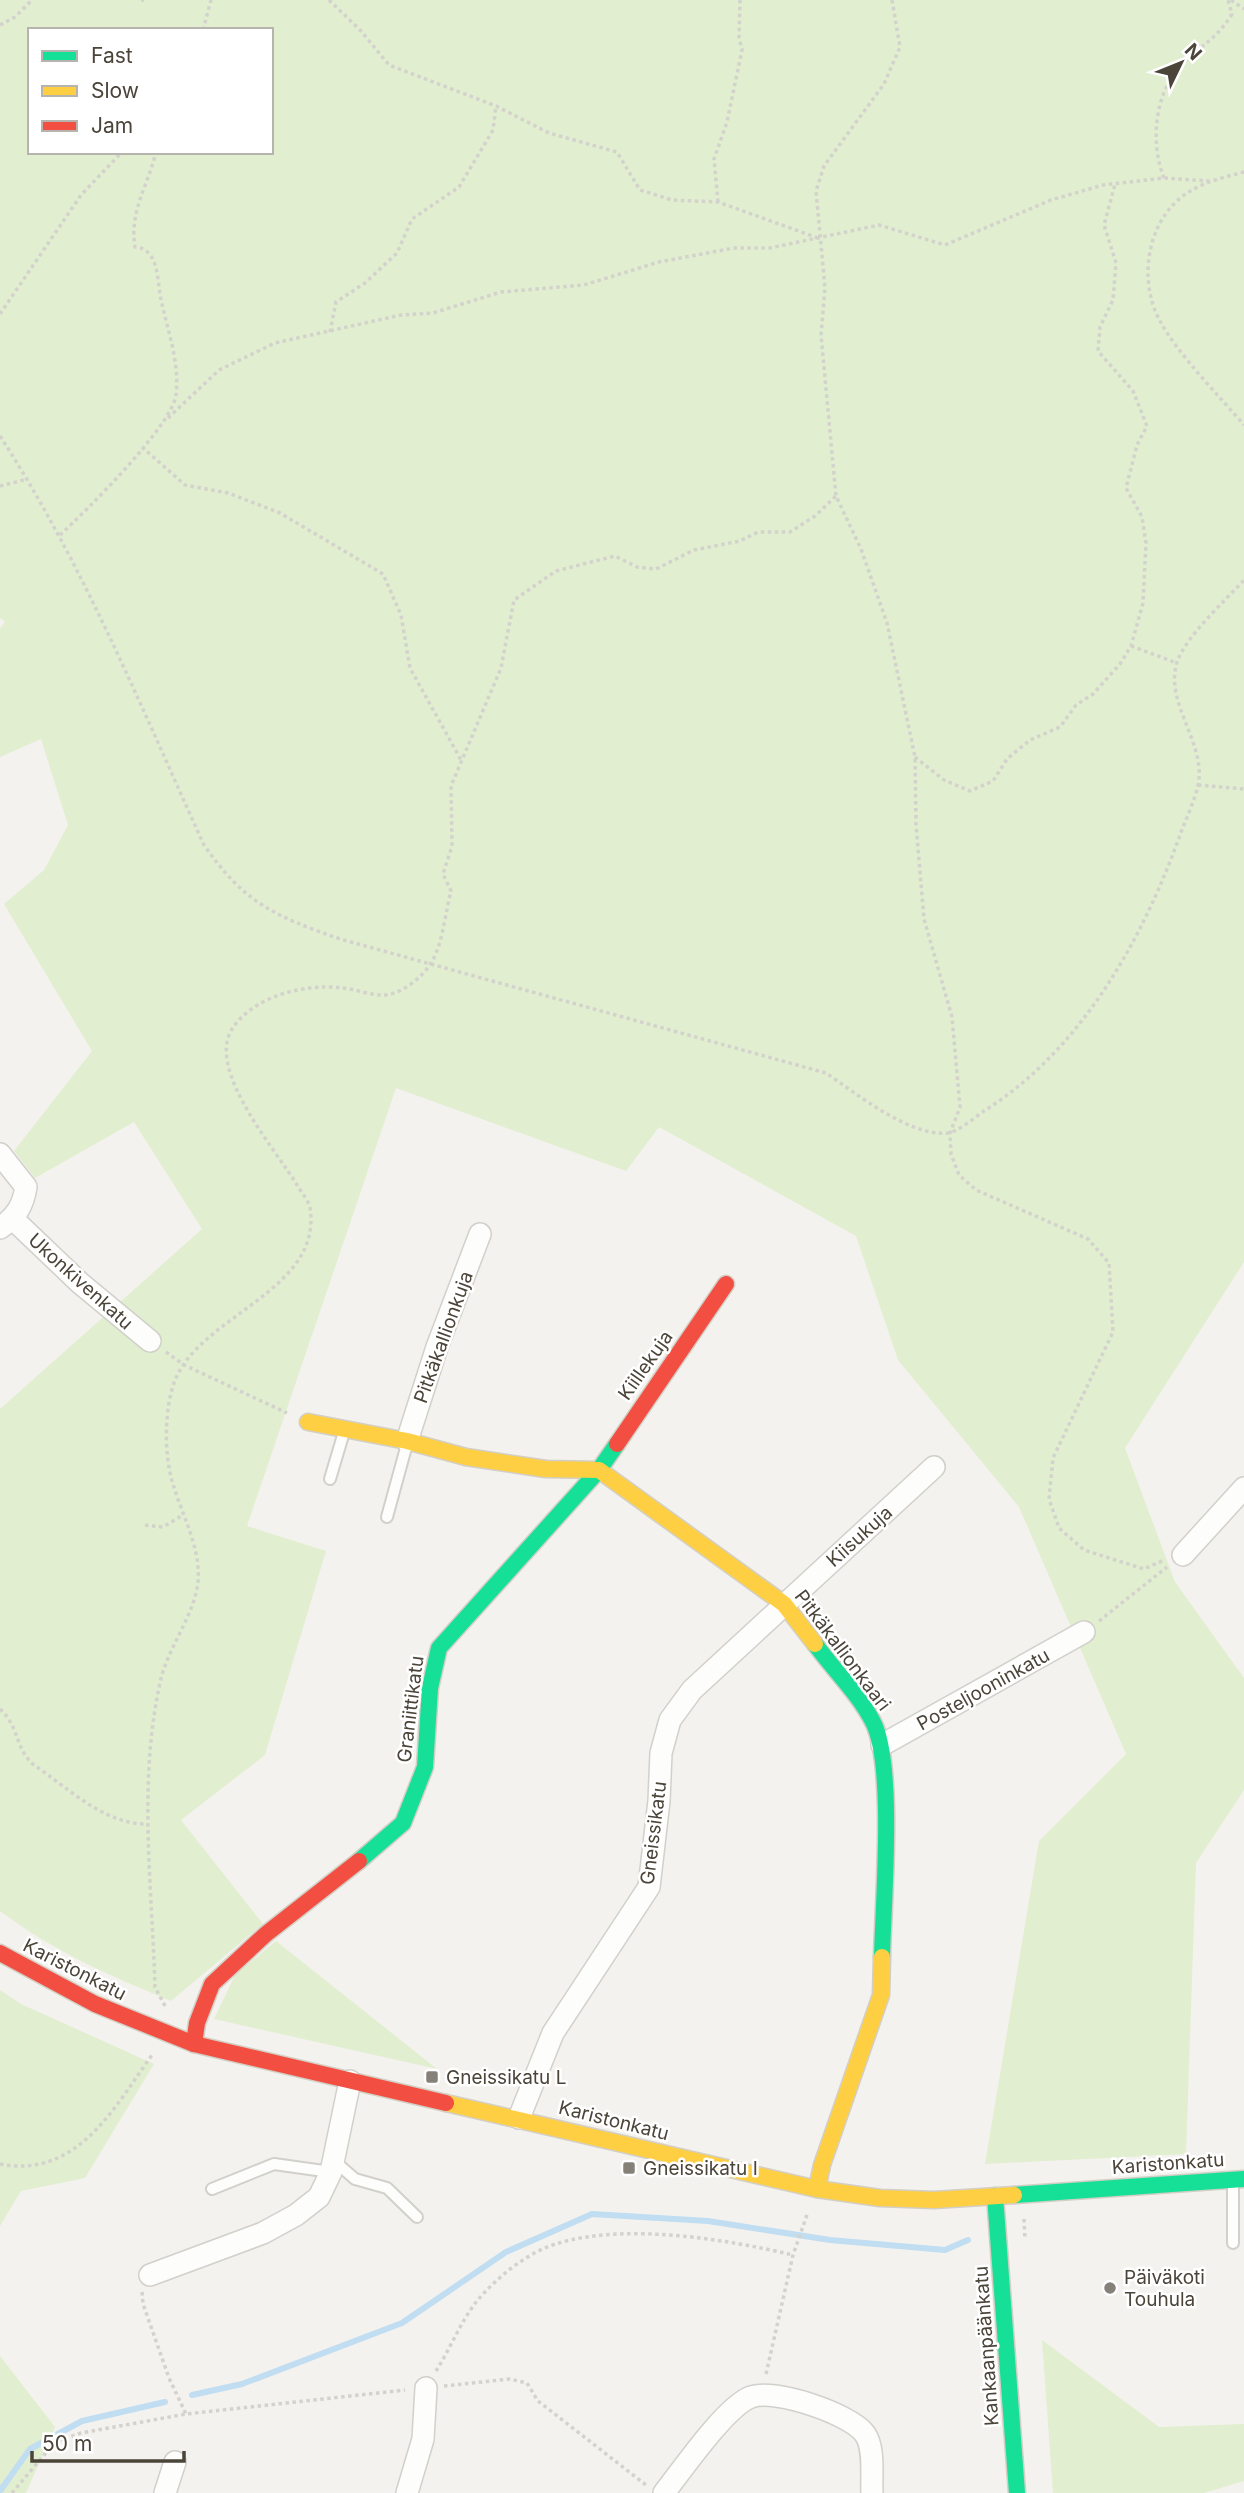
<svg xmlns="http://www.w3.org/2000/svg" width="1244" height="2493" viewBox="0 0 1244 2493" font-family="Inter,sans-serif">
  <style>
    .green { fill: #e1eecf; fill-rule: evenodd }
    .lines { fill: none; stroke-linecap: round; stroke-linejoin: round }
    .stream { stroke: #c0ddf1; stroke-width: 6 }
    .lane-casing { stroke: #d2d0cb; stroke-width: 14 }
    .street-casing { stroke: #d2d0cb; stroke-width: 24 }
    .fast-casing { stroke: #d3cfc5; stroke-width: 19 }
    .slow-casing { stroke: #d3cfc5; stroke-width: 19 }
    .jam-casing { stroke: #d3cfc5; stroke-width: 19 }
    .path { stroke: #d3d2cc; stroke-width: 3.5; stroke-dasharray: 3.5 3.5; stroke-linecap: butt }
    .lane { stroke: #fdfdfc; stroke-width: 10 }
    .street { stroke: #fdfdfc; stroke-width: 21 }
    .fast { stroke: #16e098; stroke-width: 16 }
    .slow { stroke: #ffcf43; stroke-width: 16 }
    .jam { stroke: #f24e42; stroke-width: 16 }
    .poi-dot { fill: #868178; stroke: #fff; stroke-width: 2.5 }
    .labels { text-anchor: middle; stroke-width: 5; stroke-linejoin: round; paint-order: stroke }
    .street-label { font-size: 19px; fill: #4b4439; stroke: #fff }
    .poi-label { font-size: 19px; fill: #4b4439; stroke: #fff; text-anchor: start }
  </style>
  <rect width="100%" height="100%" fill="#f4f2ee"/>
  <g class="green">
    <path d="M0 0H1244V1262L1125 1448 1175 1582 1244 1678V1790L1196 1863 1186 2154 985 2164 1039 1841 1126 1754 1019 1507 898 1360 856 1236 659 1127 626 1171 396 1088 247 1526 326 1551 265 1755 181 1820 263 1924 171 2001C110 1976 53 1951 0 1911V1409L202 1229 134 1122 35 1178 14 1151 92 1051 4 904 44 870 68 825 41 739 0 757V628L5 622 0 618ZM30 30H271V152H30Z"/>
    <polygon points="276,1941 437,2069 214,2019 235,1975"/>
    <polygon points="0,1990 21,2004 154,2064 85,2178 21,2191 0,2226"/>
    <polygon points="1042,2340 1159,2427 1244,2424 1244,2481 1204,2493 1053,2493"/>
    <polygon points="0,2356 55,2427 26,2493 0,2493"/>
  </g>
  <g class="lines">
    <g class="stream">
      <polyline points="192,2395 242,2384 402,2323 506,2252 592,2214 708,2221 830,2240 945,2250 968,2240"/>
      <polyline points="0,2491 30,2449 82,2421 165,2402"/>
    </g>
    <g class="lane-casing">
      <g id="lane">
        <polyline points="330,1479 344,1432"/>
        <polyline points="387,1517 407,1444"/>
        <polyline points="332,2159 355,2179 387,2188 417,2217"/>
        <polyline points="1233,2182 1233,2243"/>
        <polyline points="212,2189 274,2164 331,2172"/>
      </g>
    </g>
    <g class="street-casing">
      <g id="street">
        <path d="M0 1154 26 1187C23 1206 16 1217 0 1228"/>
        <polyline points="13,1219 80,1283 150,1341"/>
        <polyline points="407,1441 437,1347 480,1234"/>
        <polyline points="1183,1555 1244,1488"/>
        <polyline points="882,1745 1084,1632"/>
        <polyline points="519,2118 553,2033 649,1887 659,1801 661,1753 670,1720 692,1690 934,1467"/>
        <polyline points="150,2275 263,2233 296,2215 319,2197 331,2172 350,2081"/>
        <polyline points="165,2493 175,2462"/>
        <polyline points="407,2493 423,2439 426,2388"/>
        <path d="M664 2493C682 2470 726 2406 751 2397 774 2388 851 2414 865 2434 875 2448 871 2477 872 2493"/>
      </g>
    </g>
    <g class="fast-casing">
      <g id="fast">
        <path d="M815 1644C833 1669 859 1694 873 1722 895 1764 883 1904 882 1957"/>
        <polyline points="359,1861 403,1823 425,1767 430,1688 439,1648 599,1470 617,1444"/>
        <polyline points="1014,2195 1244,2179"/>
        <polyline points="995,2196 1017,2493"/>
      </g>
    </g>
    <g class="slow-casing">
      <g id="slow">
        <polyline points="308,1422 407,1441 466,1457 546,1469 599,1470 784,1604 815,1644"/>
        <polyline points="446,2103 817,2189 880,2198 934,2200 1014,2195"/>
        <polyline points="817,2189 822,2165 881,1995 882,1957"/>
      </g>
    </g>
    <g class="jam-casing">
      <g id="jam">
        <polyline points="617,1444 726,1284"/>
        <polyline points="0,1953 95,2004 194,2044 446,2103"/>
        <polyline points="194,2044 197,2023 212,1984 266,1934 359,1861"/>
      </g>
    </g>
    <g class="path">
      <polyline points="141,0 144,0"/>
      <polyline points="329,0 361,31 389,65 496,106 549,133 617,152 640,190 672,200 718,202 818,238"/>
      <polyline points="892,0 900,47 884,84 824,166 816,191 825,288 821,335 836,496 861,549 887,623 915,757 916,825 924,919 952,1017 960,1107 950,1133 951,1154 959,1175 976,1190 1088,1239 1109,1263 1113,1332 1053,1458 1049,1499 1059,1528 1084,1550 1144,1569 1164,1560"/>
      <polyline points="1231,0 1244,9"/>
      <polyline points="0,25 15,17 32,0"/>
      <polyline points="203,30 211,0"/>
      <path d="M1244 172C1221 178 1194 184 1176 202 1145 231 1140 285 1160 321 1177 353 1220 397 1244 425"/>
      <path d="M1164 178C1150 143 1154 93 1182 64 1201 45 1216 40 1232 14L1228 0"/>
      <polyline points="718,202 714,159 727,122 742,50 739,38 740,0"/>
      <polyline points="0,314 81,195 122,152"/>
      <polyline points="330,332 336,302 365,283 397,253 412,219 459,187 493,130 496,106"/>
      <polyline points="168,418 219,370 275,343 401,315 433,313 501,292 584,285 659,262 734,248 770,248 879,225 945,245 1051,200 1103,185 1164,178 1209,181"/>
      <path d="M0 436C83 564 141 707 204 845 245 904 275 916 340 939L826 1073C857 1094 910 1137 948 1133 959 1131 974 1118 984 1111 1081 1050 1142 941 1180 835 1186 819 1194 802 1198 786 1207 743 1164 704 1177 662 1186 636 1225 601 1244 580"/>
      <polyline points="142,447 185,485 228,493 280,513 383,574 401,615 410,668 461,760"/>
      <polyline points="0,486 28,479"/>
      <path d="M60 535C86 511 172 426 176 395 180 359 166 328 160 294 157 276 158 249 135 247 129 211 148 186 156 152"/>
      <polyline points="1131,646 1177,663"/>
      <polyline points="915,757 944,780 970,791 993,781 1007,759 1030,740 1060,727 1076,705 1093,694 1120,664 1131,646 1143,603 1146,543 1142,517 1126,488 1137,445 1147,426 1133,391 1098,351 1100,327 1113,300 1116,263 1104,225 1115,184"/>
      <polyline points="1198,785 1244,789"/>
      <polyline points="166,1352 184,1365 287,1413"/>
      <polyline points="145,1525 163,1527 183,1515"/>
      <polyline points="1099,1621 1167,1567"/>
      <path d="M0 1709C21 1729 14 1748 34 1765 68 1788 104 1824 146 1824"/>
      <path d="M165 2006 155 1987C152 1886 138 1783 160 1683 167 1648 194 1617 198 1582 201 1548 182 1515 173 1484 164 1455 164 1412 174 1383 198 1315 323 1292 310 1208 309 1201 301 1192 297 1185 276 1150 206 1070 232 1029 253 996 306 983 342 988 355 989 369 995 382 995 399 996 422 978 431 963 443 944 445 913 451 891L443 874 452 846 451 786 501 668 514 600 556 571 615 556 637 567 656 569 694 550 740 541 758 532H790L815 516 836 496"/>
      <path d="M0 2164C77 2179 114 2108 152 2055"/>
      <polyline points="1024,2219 1025,2239"/>
      <polyline points="142,2292 143,2304 169,2378 186,2414"/>
      <path d="M436 2371C450 2349 461 2321 477 2301 497 2277 529 2251 559 2243 627 2223 725 2239 793 2255"/>
      <polyline points="766,2374 793,2255 808,2212"/>
      <polyline points="444,2386 510,2379 527,2383 538,2401 646,2485"/>
      <polyline points="12,2493 55,2442 81,2433 186,2414 405,2390"/>
    </g>
    <use href="#lane" class="lane"/>
    <use href="#street" class="street"/>
    <use href="#fast" class="fast"/>
    <use href="#slow" class="slow"/>
    <use href="#jam" class="jam"/>
  </g>
  <g class="poi-dot">
    <rect x="425" y="2070" width="14" height="14" rx="3.5"/>
    <rect x="622" y="2161" width="14" height="14" rx="3.5"/>
    <circle cx="1110" cy="2288" r="7"/>
  </g>
  <g class="labels">
    <g class="street-label">
      <text transform="translate(81 1281) rotate(42)" y="7">Ukonkivenkatu</text>
      <text transform="translate(443 1337) rotate(-70)" y="7">Pitkäkallionkuja</text>
      <text transform="translate(645 1365) rotate(-55)" y="7">Kiillekuja</text>
      <text transform="translate(859 1536) rotate(-42)" y="7">Kiisukuja</text>
      <text transform="translate(843 1650) rotate(53)" y="7">Pitkäkallionkaari</text>
      <text transform="translate(983 1689) rotate(-29)" y="7">Posteljooninkatu</text>
      <text transform="translate(410 1709) rotate(-83)" y="7">Graniittikatu</text>
      <text transform="translate(653 1833) rotate(-83)" y="7">Gneissikatu</text>
      <text transform="translate(75 1969) rotate(27)" y="7">Karistonkatu</text>
      <text transform="translate(614 2120) rotate(14)" y="7">Karistonkatu</text>
      <text transform="translate(1168 2163) rotate(-4)" y="7">Karistonkatu</text>
      <text transform="translate(986 2346) rotate(-94)" y="7">Kankaanpäänkatu</text>
    </g>
    <g class="poi-label">
      <text x="446" y="2084">Gneissikatu L</text>
      <text x="643" y="2175">Gneissikatu I</text>
      <text x="1124" y="2284">Päiväkoti<tspan x="1124" dy="22">Touhula</tspan></text>
    </g>
  </g>
  <rect x="28" y="28" width="245" height="126" fill="#ffffff" stroke="#b7b4b0" stroke-width="2"/>
  <rect x="42" y="51" width="35" height="10" fill="#16e098" stroke="#b7b4b0" stroke-width="2"/>
  <text x="91" y="63" font-size="21" fill="#4b4439">Fast</text>
  <rect x="42" y="86" width="35" height="10" fill="#ffcf43" stroke="#b7b4b0" stroke-width="2"/>
  <text x="91" y="98" font-size="21" fill="#4b4439">Slow</text>
  <rect x="42" y="121" width="35" height="10" fill="#f24e42" stroke="#b7b4b0" stroke-width="2"/>
  <text x="91" y="133" font-size="21" fill="#4b4439">Jam</text>
  <g transform="translate(1181 63) rotate(47)" stroke="#ffffff" stroke-width="5" paint-order="stroke">
  <path d="M0-5L12 26L0 18L-12 26Z" fill="#4b4439"/>
  <text y="-10" font-size="19" font-weight="bold" text-anchor="middle" fill="#4b4439">N</text>
  </g>
  <path d="M32 2451v10h152v-10" fill="none" stroke="#4b4439" stroke-width="3.5"/>
  <text x="42" y="2451" font-size="21" fill="#4b4439" stroke="#ffffff" stroke-width="5" paint-order="stroke">50 m</text>
</svg>
